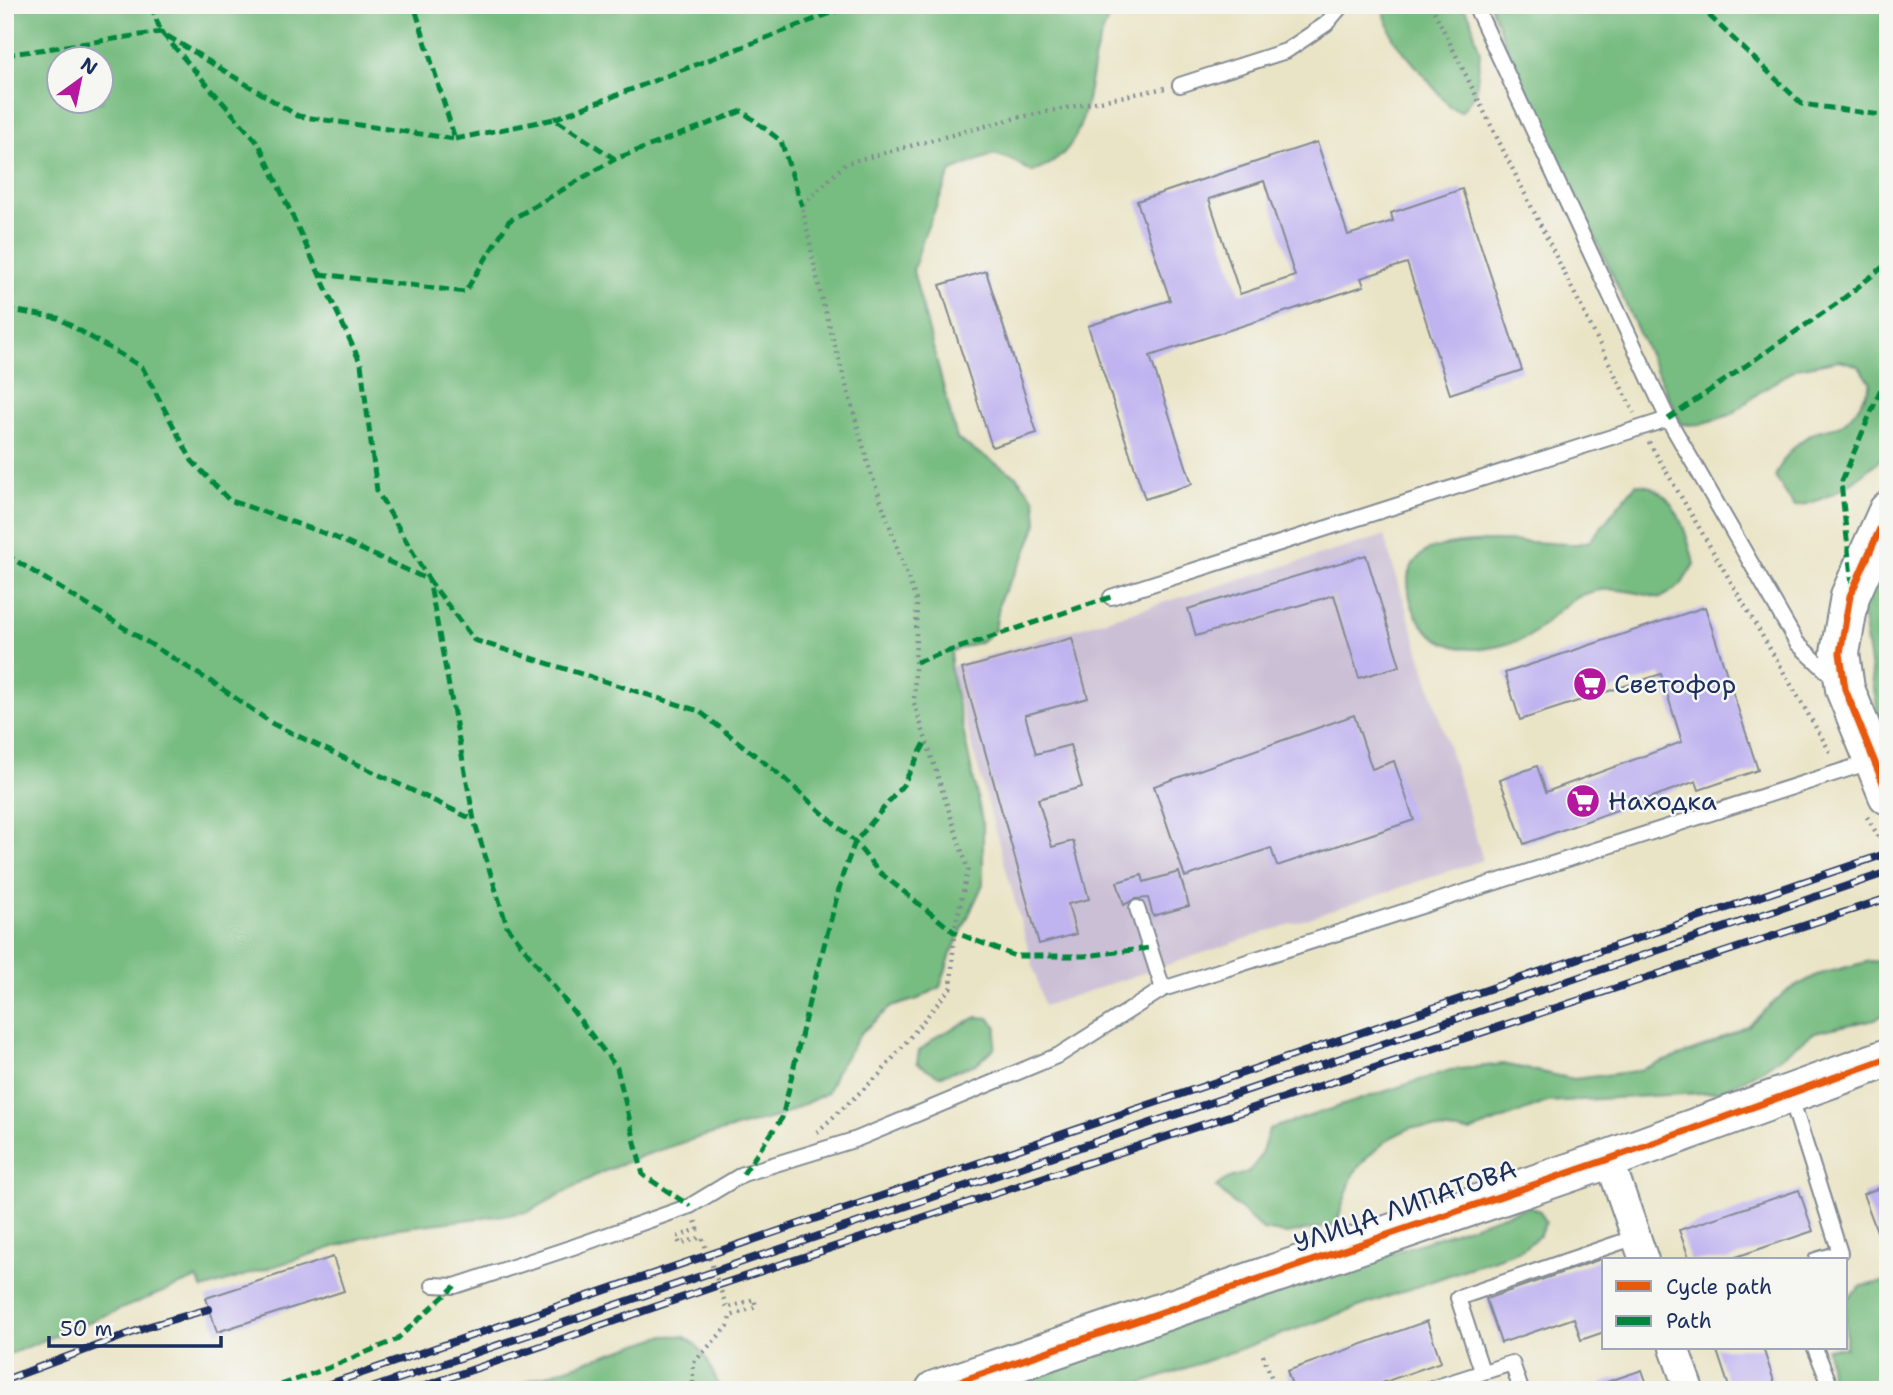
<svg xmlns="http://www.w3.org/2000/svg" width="1893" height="1395" viewBox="0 0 1893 1395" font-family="'Shantell Sans',sans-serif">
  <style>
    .industrial { fill: #cbbfd5 }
    .forest { fill: #77bc80; stroke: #49766f; stroke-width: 2; fill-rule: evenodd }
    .building { fill: #bfb3f0; fill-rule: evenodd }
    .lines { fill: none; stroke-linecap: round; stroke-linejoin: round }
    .lane-casing { stroke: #828a92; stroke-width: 18 }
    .street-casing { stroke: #828a92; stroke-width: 32 }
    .secondary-casing { stroke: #828a92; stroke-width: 42 }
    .path { stroke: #828a92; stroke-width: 4.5; stroke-dasharray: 2 5; stroke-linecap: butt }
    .lane { stroke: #fff; stroke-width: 14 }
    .street { stroke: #fff; stroke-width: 28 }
    .secondary { stroke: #fff; stroke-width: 38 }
    .rail-casing { stroke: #1b2f5e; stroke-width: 8 }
    .rail { stroke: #f6f6f2; stroke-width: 5; stroke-dasharray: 16; stroke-linecap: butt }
    .quiet { stroke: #00873e; stroke-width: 5; stroke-dasharray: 10 5; stroke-linecap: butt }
    .cycleway-casing { stroke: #f6f6f2; stroke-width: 11 }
    .cycleway { stroke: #e8590c; stroke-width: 7 }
    .labels { text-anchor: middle; stroke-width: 5; stroke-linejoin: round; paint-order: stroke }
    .poi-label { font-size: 26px; fill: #1b2f5e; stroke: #f6f6f2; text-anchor: start }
    .street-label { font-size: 26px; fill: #1b2f5e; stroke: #f6f6f2 }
  </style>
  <rect width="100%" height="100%" fill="#f6f6f2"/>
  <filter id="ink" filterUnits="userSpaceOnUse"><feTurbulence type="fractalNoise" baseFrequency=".0143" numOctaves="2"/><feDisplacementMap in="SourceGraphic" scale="14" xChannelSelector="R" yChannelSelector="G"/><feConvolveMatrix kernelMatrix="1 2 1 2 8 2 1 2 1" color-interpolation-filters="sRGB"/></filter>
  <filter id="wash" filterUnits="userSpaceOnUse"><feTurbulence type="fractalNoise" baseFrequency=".00686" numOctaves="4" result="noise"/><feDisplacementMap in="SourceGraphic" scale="28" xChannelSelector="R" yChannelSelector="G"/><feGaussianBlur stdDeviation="1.57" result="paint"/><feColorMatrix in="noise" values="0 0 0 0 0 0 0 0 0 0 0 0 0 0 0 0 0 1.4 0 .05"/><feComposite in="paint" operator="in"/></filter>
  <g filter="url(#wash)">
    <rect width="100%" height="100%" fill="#eae4c6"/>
    <polygon class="industrial" points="1384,536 1483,860 1044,1006 950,667"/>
    <g class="forest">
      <path d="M5 5H1114C1107 22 1099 39 1095 56 1085 104 1086 155 1032 172L1010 159 994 154 951 171 923 238 913 271 957 439 1016 476 1035 499 1037 523 1025 555 1000 599 995 630 982 641 952 651 950 667 983 825V884L951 954 940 987 918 999 891 1007 861 1033 836 1072 827 1093 780 1116 697 1138 642 1156 600 1173 528 1212 391 1229 203 1289 197 1278 5 1356ZM60 60H102V102H60Z"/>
      <polygon points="1381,5 1462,5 1470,17 1480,53 1476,93 1461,112 1450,107 1394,40"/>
      <path d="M1490 5H1888V452C1862 477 1830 502 1794 506L1775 477C1783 456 1799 438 1821 430 1828 428 1836 428 1842 424 1856 413 1864 398 1871 383L1859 366 1840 360 1797 368 1761 391 1730 415 1698 425 1681 424 1503 38Z"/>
      <path d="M1636 484C1675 486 1687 533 1694 564L1681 585 1661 598C1636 593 1613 585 1588 593 1563 601 1549 622 1528 637 1521 641 1511 643 1503 645 1452 660 1408 633 1408 579 1408 566 1422 551 1434 548 1479 536 1531 543 1577 544L1590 541Z"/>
      <polygon points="1888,547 1888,732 1881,734 1860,599"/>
      <path d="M1870 961 1882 962 1888 967 1886 1014 1875 1019 1815 1032 1764 1069 1719 1092 1547 1102 1470 1132 1412 1127 1390 1138 1367 1157 1353 1174 1336 1225 1287 1234 1263 1230 1216 1187C1229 1174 1240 1178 1250 1170 1261 1161 1265 1142 1269 1129L1451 1070 1503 1064 1574 1079 1637 1071 1709 1045 1748 1026 1785 992 1817 975Z"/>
      <polygon points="977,1017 989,1018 997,1027 994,1049 976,1064 939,1076 917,1063 919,1051 939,1035"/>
      <polygon points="1530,1206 1540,1211 1546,1222 1539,1236 1523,1249 1124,1390 991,1390"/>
      <polygon points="1888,1281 1888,1390 1832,1390 1827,1348 1846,1348 1846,1300 1862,1286"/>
      <path d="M662 1336C668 1336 679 1335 685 1337 704 1346 713 1372 720 1390H501Z"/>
    </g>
    <g id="blocks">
      <g class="building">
        <path d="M1317 142 1348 235 1393 221 1391 213 1462 189 1522 370 1450 394 1407 263 1361 278 1364 286 1150 356 1192 484 1145 499 1088 326 1170 300 1137 201ZM1264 181 1295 276 1240 294 1209 199Z"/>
        <polygon points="986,271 1037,433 992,447 940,285"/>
        <polygon points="1366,555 1400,666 1359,678 1334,595 1196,636 1188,609"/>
        <polygon points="1705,607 1758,770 1699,790 1696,781 1524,844 1500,780 1537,766 1546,792 1682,742 1661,674 1520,720 1505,673"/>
        <polygon points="1072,638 1088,698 1025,715 1036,754 1070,745 1082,787 1038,799 1052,847 1073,841 1089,899 1068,904 1076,934 1039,944 962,669"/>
        <polygon points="1354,715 1372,769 1394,761 1414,820 1277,866 1271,848 1185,877 1154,786"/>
        <polygon points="1179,872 1189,906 1153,916 1148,898 1135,899 1124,905 1117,882 1142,875 1144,882"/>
        <polygon points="1888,1185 1888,1255 1886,1255 1863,1194"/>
        <polygon points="1799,1190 1813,1231 1727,1260 1690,1260 1679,1230"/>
        <polygon points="333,1257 344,1291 217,1332 206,1298"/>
        <polygon points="1604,1258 1604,1332 1581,1340 1574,1318 1501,1343 1486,1299"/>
        <polygon points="1427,1321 1441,1362 1362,1390 1294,1390 1287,1371"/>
        <polygon points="1716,1348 1763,1348 1777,1390 1730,1390"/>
        <polygon points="1642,1370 1649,1390 1593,1390 1592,1387"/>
      </g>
    </g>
  </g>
  <g filter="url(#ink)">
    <use href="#blocks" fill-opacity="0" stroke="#828a92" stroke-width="2"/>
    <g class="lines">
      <g class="lane-casing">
        <g id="lane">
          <polyline points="1475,5 1668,419 1797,643 1836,680"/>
          <polyline points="1180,85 1286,51 1326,24 1342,5"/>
          <polyline points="1111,597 1668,419"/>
          <polyline points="1137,908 1163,989"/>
          <polyline points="1790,1095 1840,1253 1816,1260"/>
          <polyline points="433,1285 455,1286 573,1247 690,1206 743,1174 857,1139 1059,1055 1163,989 1873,761"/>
          <polyline points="1815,1348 1832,1390"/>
          <polyline points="1482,1371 1458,1298 1636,1237"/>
          <polyline points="1427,1390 1512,1363 1521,1390"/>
        </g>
      </g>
      <g class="street-casing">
        <g id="street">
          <polyline points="1609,1159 1644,1260"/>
          <polyline points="1674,1348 1689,1390"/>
        </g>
      </g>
      <g class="secondary-casing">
        <g id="secondary">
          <polyline points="1888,511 1850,596 1840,653 1845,689 1888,795"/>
          <polyline points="935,1390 1609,1159 1888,1058"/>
        </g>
      </g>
      <g class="path">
        <polyline points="1431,5 1634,413"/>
        <polyline points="1649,442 1832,755"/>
        <polyline points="1867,817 1888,853"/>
        <polyline points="817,1132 880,1074 951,987 954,932 968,870 914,703 917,603 869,467 820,292 802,206 846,163 1016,118 1165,88"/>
        <polyline points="1263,1355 1276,1390"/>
        <polyline points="693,1390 693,1363 728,1326 730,1316 756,1307 754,1299 727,1308 702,1237 680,1244 677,1237 698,1229 695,1220"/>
      </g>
      <use href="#lane" class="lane"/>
      <use href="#street" class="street"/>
      <use href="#secondary" class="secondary"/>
      <g class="rail-casing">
        <g id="rail">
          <polyline points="5,1380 150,1326 209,1309"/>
          <polyline points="312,1390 1888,853"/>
          <polyline points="366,1390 1888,872"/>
          <polyline points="413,1390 719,1285 1888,898"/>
        </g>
      </g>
      <use href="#rail" class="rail"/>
      <g class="quiet">
        <polyline points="151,5 161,32 259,144 361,364 377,491 429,580 474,820 507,926 617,1068 643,1175 690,1206"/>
        <polyline points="1698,5 1802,104 1888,116"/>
        <polyline points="5,55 161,32 298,116 455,139 414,5"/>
        <polyline points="554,119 852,5"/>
        <polyline points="455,139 554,119 615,159 742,111 781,141 802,206"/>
        <polyline points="320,274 465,292 509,221 615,159"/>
        <polyline points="5,309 58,318 142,367 192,461 229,500 332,536 429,580 474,640 699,711 780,775 855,842 878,871 954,932 1015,956 1085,956 1149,948"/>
        <polyline points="1668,419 1839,302 1888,263"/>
        <polyline points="5,554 218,686 273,724 474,820"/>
        <polyline points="1852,586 1841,483 1888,372"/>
        <polyline points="916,662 1111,597"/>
        <polyline points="743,1174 782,1118 809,1002 843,874 855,842 903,785 926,741"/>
        <polyline points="267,1390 328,1368 396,1340 455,1286"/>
      </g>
      <g class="cycleway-casing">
        <g id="cycleway">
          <polyline points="1888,511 1850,596 1840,653 1845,689 1888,795"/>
          <polyline points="935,1390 1609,1159 1888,1058"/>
        </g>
      </g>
      <use href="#cycleway" class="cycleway"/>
    </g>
  </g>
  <defs>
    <g id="supermarket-disc" transform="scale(1.75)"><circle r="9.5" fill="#b5179e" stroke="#f6f6f2"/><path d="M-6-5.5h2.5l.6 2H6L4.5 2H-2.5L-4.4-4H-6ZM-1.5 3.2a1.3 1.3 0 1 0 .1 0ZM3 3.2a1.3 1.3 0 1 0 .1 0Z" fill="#fff"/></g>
  </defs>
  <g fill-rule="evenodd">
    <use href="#supermarket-disc" x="1590" y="684"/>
    <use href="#supermarket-disc" x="1583" y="801"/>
  </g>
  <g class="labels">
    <g class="poi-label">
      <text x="1614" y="693">Светофор</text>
      <text x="1608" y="810">Находка</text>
    </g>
    <g class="street-label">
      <text transform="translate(1405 1206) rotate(-19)" y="9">УЛИЦА ЛИПАТОВА</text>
    </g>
  </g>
  <rect width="1893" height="1395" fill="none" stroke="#f6f6f2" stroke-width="28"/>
  <rect x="1602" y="1258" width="245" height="91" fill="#f6f6f2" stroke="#9ea6b7" stroke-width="2"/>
  <rect x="1616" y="1281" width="35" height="10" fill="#e8590c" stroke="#9ea6b7" stroke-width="2"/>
  <text x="1666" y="1294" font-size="21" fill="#1b2f5e">Cycle path</text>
  <rect x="1616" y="1316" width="35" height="10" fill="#00873e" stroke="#9ea6b7" stroke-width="2"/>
  <text x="1666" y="1328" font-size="21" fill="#1b2f5e">Path</text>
  <g transform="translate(80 80) rotate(33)"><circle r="33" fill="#f6f6f2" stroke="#9ea6b7" stroke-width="2"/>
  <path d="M0-5L12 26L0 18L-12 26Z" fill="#b5179e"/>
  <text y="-10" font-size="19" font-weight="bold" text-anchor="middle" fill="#1b2f5e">N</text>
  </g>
  <path d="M49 1336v10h172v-10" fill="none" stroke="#1b2f5e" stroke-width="3.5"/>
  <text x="60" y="1336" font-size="21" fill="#1b2f5e" stroke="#f6f6f2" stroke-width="5" paint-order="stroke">50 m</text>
</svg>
